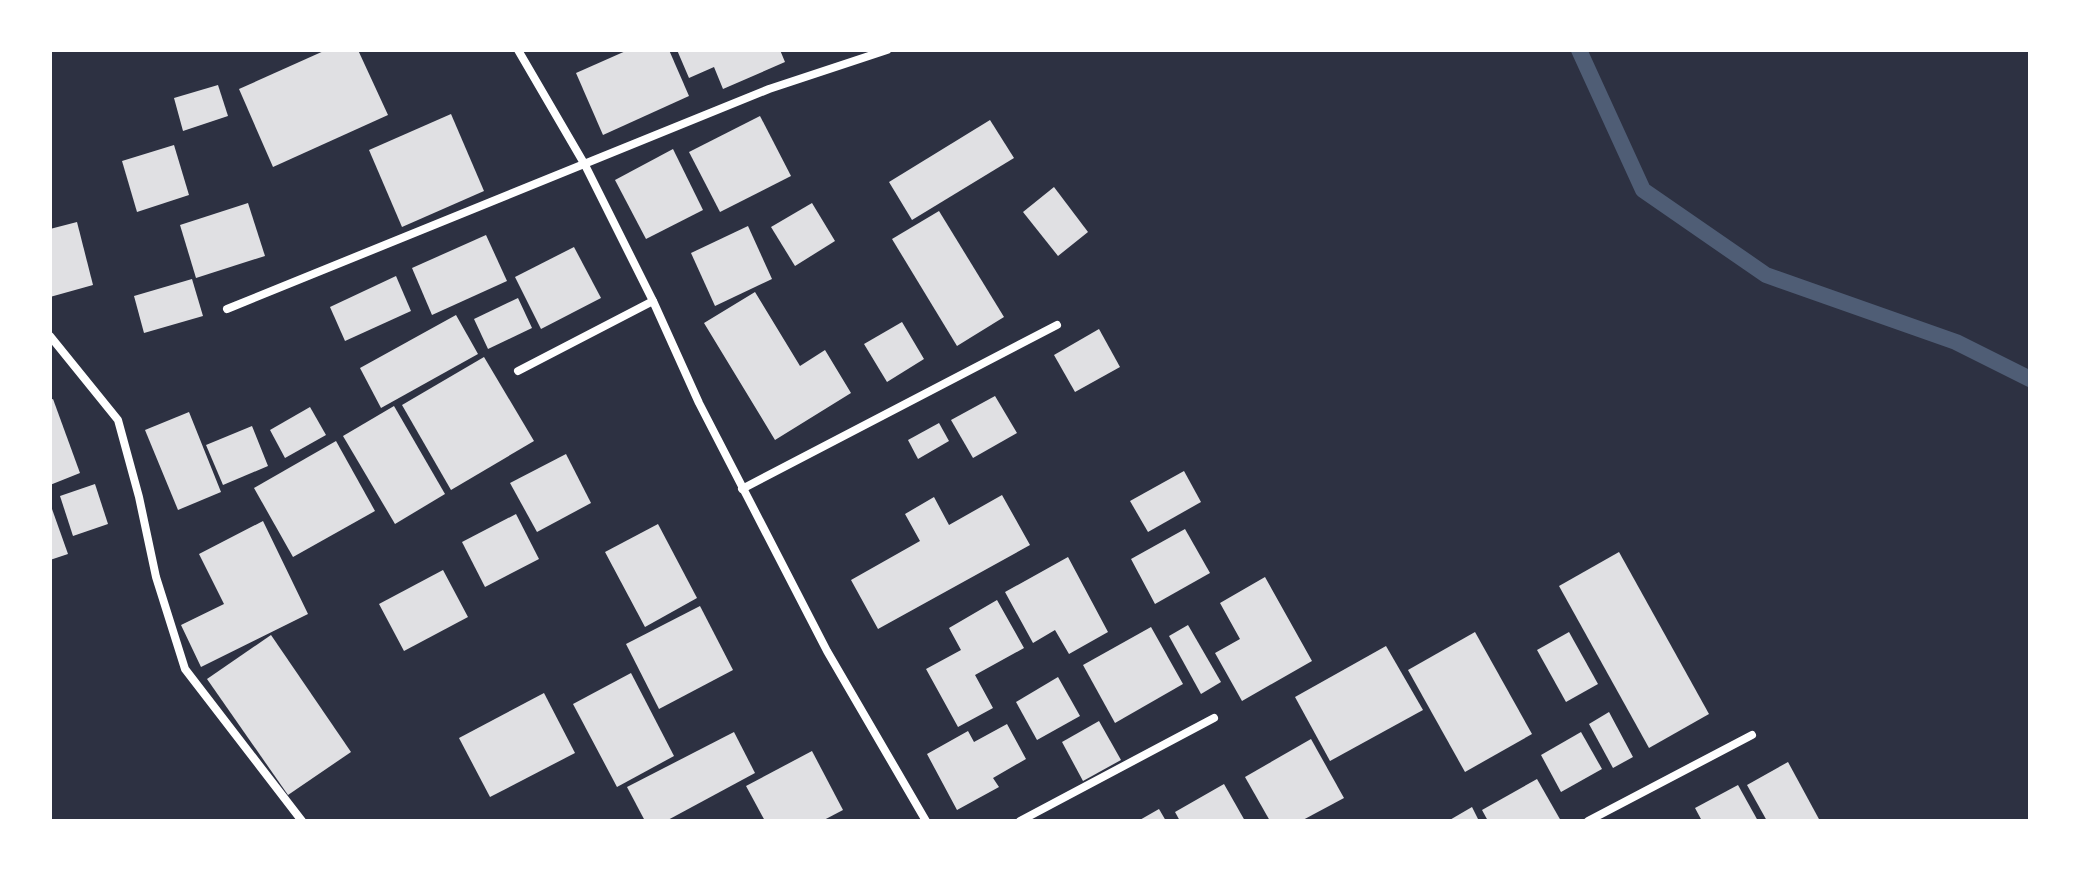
<svg xmlns="http://www.w3.org/2000/svg" width="2080" height="871" viewBox="0 0 2080 871" font-family="Poppins,sans-serif">
  <style>
    .lines { fill: none; stroke-linecap: round; stroke-linejoin: round }
    .stream { stroke: #4f5d75; stroke-width: 16 }
    .building { fill: #e0e0e3 }
    .minor { stroke: #fff; stroke-width: 8 }
  </style>
  <rect width="100%" height="100%" fill="#2d3142"/>
  <g class="lines">
    <polyline class="stream" points="1579,50 1643,190 1766,275 1956,342 2030,379"/>
  </g>
  <g class="building">
    <polygon points="326,50 358,50 388,115 273,167 239,89"/>
    <polygon points="628,50 669,50 689,96 603,135 576,73"/>
    <polygon points="677,50 780,50 785,62 723,89 714,67 689,78"/>
    <polygon points="218,85 228,116 183,131 174,98"/>
    <polygon points="451,114 484,191 402,227 369,150"/>
    <polygon points="760,116 791,176 720,212 689,152"/>
    <polygon points="990,120 1014,158 912,220 889,182"/>
    <polygon points="174,145 189,195 137,212 122,161"/>
    <polygon points="673,149 703,210 646,239 615,180"/>
    <polygon points="1054,187 1088,232 1058,256 1023,212"/>
    <polygon points="248,203 265,256 196,278 180,225"/>
    <polygon points="812,203 835,241 795,266 771,227"/>
    <polygon points="939,211 1004,317 957,346 892,239"/>
    <polygon points="77,222 93,285 50,297 50,229"/>
    <polygon points="748,226 772,279 715,306 691,253"/>
    <polygon points="486,235 507,281 432,315 412,268"/>
    <polygon points="574,247 601,298 541,329 515,277"/>
    <polygon points="396,276 411,311 345,341 330,307"/>
    <polygon points="192,279 203,316 144,333 134,296"/>
    <polygon points="755,292 800,366 825,350 851,393 775,440 704,323"/>
    <polygon points="518,298 532,328 488,349 474,319"/>
    <polygon points="456,315 478,354 381,408 360,368"/>
    <polygon points="902,322 924,359 887,382 864,344"/>
    <polygon points="1099,329 1120,367 1075,392 1054,355"/>
    <polygon points="484,357 534,441 451,490 402,405"/>
    <polygon points="995,396 1017,433 973,458 951,420"/>
    <polygon points="53,399 80,473 50,485 50,400"/>
    <polygon points="394,406 445,494 395,524 343,436"/>
    <polygon points="310,407 326,435 285,458 270,430"/>
    <polygon points="189,412 221,492 178,510 145,430"/>
    <polygon points="939,423 949,441 918,459 908,440"/>
    <polygon points="252,426 268,466 223,485 206,445"/>
    <polygon points="336,441 375,511 293,557 254,488"/>
    <polygon points="566,454 591,503 537,532 510,483"/>
    <polygon points="1184,471 1201,502 1148,532 1130,501"/>
    <polygon points="95,484 108,524 73,536 60,496"/>
    <polygon points="1002,495 1030,545 878,629 851,580 920,541 905,514 934,497 949,525"/>
    <polygon points="52,509 68,554 50,560 50,510"/>
    <polygon points="516,514 539,559 485,587 462,542"/>
    <polygon points="263,521 308,614 201,667 181,625 224,604 199,554"/>
    <polygon points="658,524 697,598 645,627 605,552"/>
    <polygon points="1185,529 1210,573 1155,604 1131,559"/>
    <polygon points="1619,552 1709,714 1649,748 1559,586"/>
    <polygon points="1068,557 1108,632 1069,654 1055,630 1033,643 1005,592"/>
    <polygon points="443,570 468,617 404,651 379,604"/>
    <polygon points="1265,577 1312,661 1242,701 1215,653 1240,639 1220,603"/>
    <polygon points="997,600 1024,648 975,675 993,708 958,727 926,669 961,650 949,628"/>
    <polygon points="700,606 733,670 659,709 626,644"/>
    <polygon points="1188,625 1221,682 1201,694 1169,636"/>
    <polygon points="1151,627 1183,684 1115,723 1083,665"/>
    <polygon points="1475,632 1532,734 1465,772 1408,670"/>
    <polygon points="1569,632 1598,684 1566,702 1537,650"/>
    <polygon points="271,635 351,752 288,795 207,679"/>
    <polygon points="1386,646 1423,710 1330,761 1295,697"/>
    <polygon points="631,673 674,756 617,787 573,704"/>
    <polygon points="1058,677 1080,716 1037,740 1016,702"/>
    <polygon points="544,693 575,753 490,797 459,738"/>
    <polygon points="1609,712 1633,757 1613,768 1589,724"/>
    <polygon points="1099,721 1121,760 1083,781 1062,742"/>
    <polygon points="1007,724 1026,759 993,778 999,787 957,810 927,754 968,731 974,742"/>
    <polygon points="734,732 755,773 666,821 645,821 627,787"/>
    <polygon points="1581,732 1602,769 1561,792 1541,755"/>
    <polygon points="1311,739 1344,798 1301,821 1270,821 1245,777"/>
    <polygon points="812,751 843,810 822,821 765,821 746,786"/>
    <polygon points="1788,762 1820,821 1767,821 1747,785"/>
    <polygon points="1537,779 1561,821 1488,821 1482,810"/>
    <polygon points="1224,784 1245,821 1180,821 1175,812"/>
    <polygon points="1738,785 1758,821 1702,821 1695,808"/>
    <polygon points="1472,807 1479,821 1448,821"/>
    <polygon points="1159,809 1166,821 1138,821"/>
  </g>
  <g class="lines">
    <g class="minor">
      <polyline points="518,50 585,165 653,301 699,403 827,651 926,821"/>
      <polyline points="227,309 769,89 887,50"/>
      <polyline points="50,336 118,420 139,497 156,577 185,669 302,821"/>
      <polyline points="518,371 653,301"/>
      <polyline points="742,489 1057,325"/>
      <polyline points="1020,821 1214,718"/>
      <polyline points="1588,821 1752,735"/>
    </g>
  </g>
  <rect width="2080" height="871" fill="none" stroke="#ffffff" stroke-width="104"/>
</svg>
